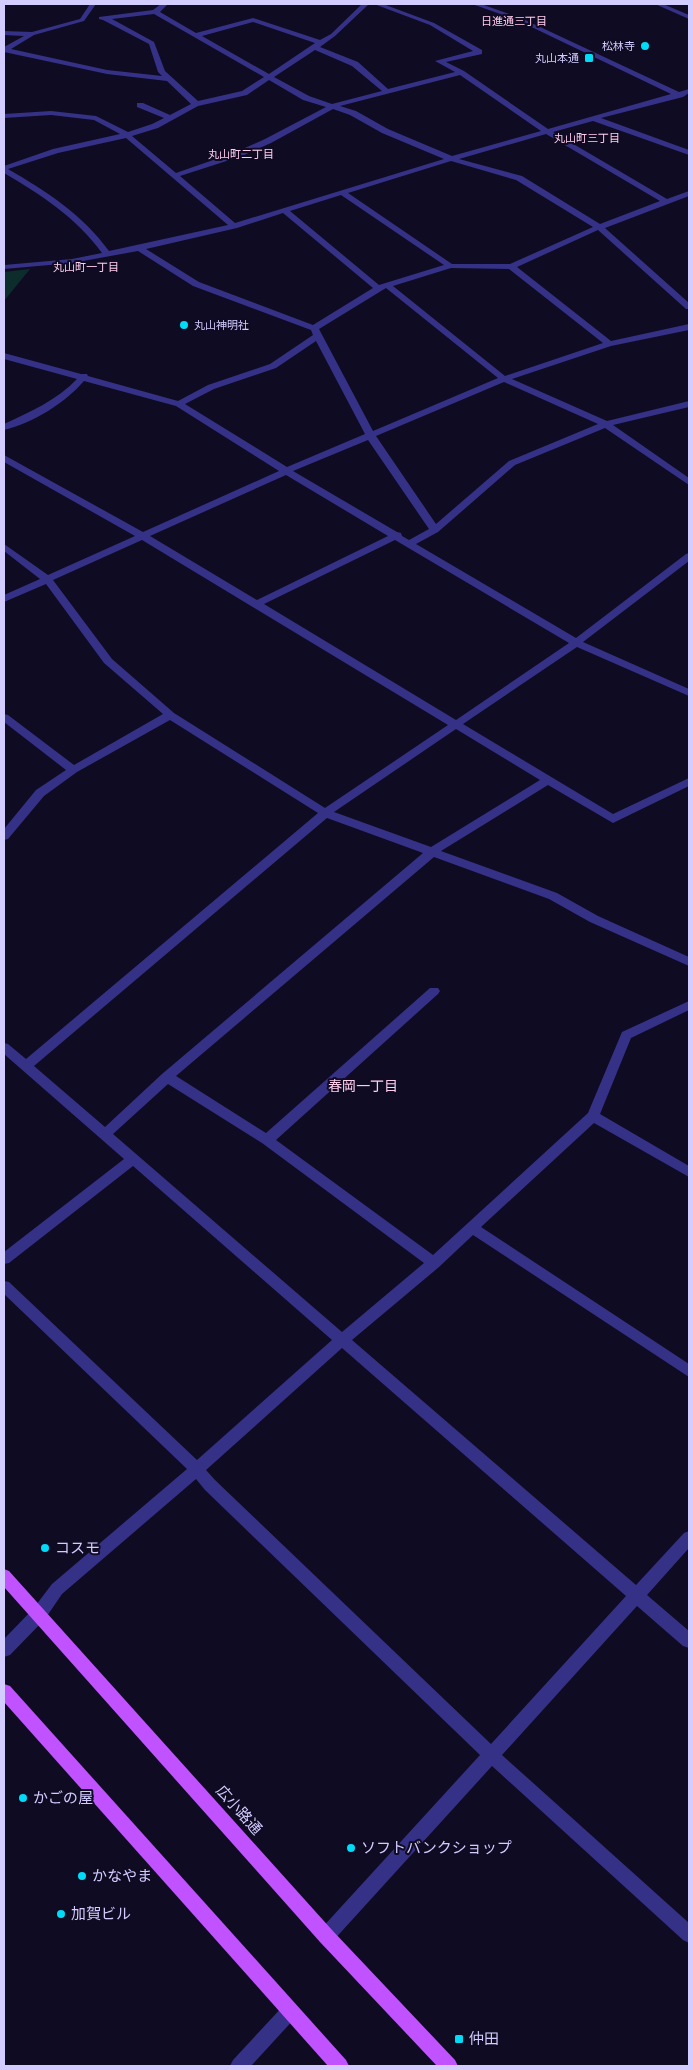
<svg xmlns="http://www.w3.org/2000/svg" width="693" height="2070" viewBox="0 0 693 2070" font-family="'Roboto Condensed','Noto Sans JP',sans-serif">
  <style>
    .green { fill: #0d2d2c }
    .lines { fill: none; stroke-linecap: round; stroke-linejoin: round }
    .minor { fill: #353186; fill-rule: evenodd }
    .major { fill: #c053ff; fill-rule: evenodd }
    .poi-dot { fill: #00dcf7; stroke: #0f0b22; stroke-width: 2 }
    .labels { text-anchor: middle; stroke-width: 4; stroke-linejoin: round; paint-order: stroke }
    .far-neighbourhood-label { font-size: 11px; fill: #ffceed; stroke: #0f0b22 }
    .far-poi-label { font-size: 11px; fill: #d2ccff; stroke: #0f0b22; text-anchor: end }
    .neighbourhood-label { font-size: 14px; fill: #ffceed; stroke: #0f0b22 }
    .near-poi-label { font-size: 15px; fill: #d2ccff; stroke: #0f0b22; text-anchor: start }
    .near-street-label { font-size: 15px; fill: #d2ccff; stroke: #0f0b22 }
  </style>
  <rect width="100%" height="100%" fill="#0f0b22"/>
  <polygon class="green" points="30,269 4,301 4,272"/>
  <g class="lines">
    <g class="minor">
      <path d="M90 4H96L84 21 34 35 11 49 107 70 162 76 158 72 149 44 103 20 99 19V17L153 10 161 4H168L160 12 196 33 253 18 320 40 331 34 362 4H369L335 36 320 47 358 62 388 89 455 72 435 61 473 51 430 25 374 4H383L434 23 482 50V54L446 62 464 71 548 129 671 94 517 20 472 4H481L521 18 679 92 689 89V93L683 97 601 118 689 150V155L593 121 553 132 667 199 689 191V196L605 228 689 303V309H686L598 230 517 267 611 341 689 324V330L611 346 512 379 607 421 689 401V407L613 425 689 478V485L605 428 515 465 438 532 416 544 576 638 686 554 689 553V561L583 642 689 689V696L577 647 463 724 613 814 689 778V786L613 823 548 785 441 851 557 893 598 916 689 957V966L590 922 549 899 434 857 176 1076 266 1133 430 988H438L440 991 438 994 276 1140 433 1255 588 1113 622 1032 689 1001V1010L631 1038 600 1114 689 1166V1177L594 1123 481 1227 689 1364V1377L473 1235 439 1267 352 1340 636 1585 684 1533 689 1531V1548L647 1595 689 1631V1648L683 1646 637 1606 502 1755 689 1923V1943L683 1940 492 1766 332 1942 326 1945 320 1942 317 1936 320 1930 480 1755 205 1490 196 1479 62 1594 45 1619 10 1655 4 1657V1639L33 1609 52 1584 187 1469 4 1294V1281L9 1282 197 1460 332 1340 133 1166 9 1263 4 1264V1252L124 1159 4 1054V1043L8 1044 26 1059 318 813 170 720 77 772 44 796 8 839 4 840V829L36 790 66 770 4 722V714L8 715 74 765 163 714 104 663 46 584 4 602V595L40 579 4 551V544L48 575 135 536 4 462V455L143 532 279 471 176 406 84 381C65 403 33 423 4 430V424C30 412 57 400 77 379L4 359V353L81 374H87L88 376 178 401 208 385 270 364 313 335 311 330 193 286 138 251 72 263 4 269V265L72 259 102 253C77 218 40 194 4 173V166L53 149 120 134 94 120 51 115 4 118V114L51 111 96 116 128 132 152 124 164 118 137 107V103H143L170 115 191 104 167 81 107 74 4 52V47L24 36 4 35V31L32 32 80 19ZM154 14 264 77 242 91 198 101 165 71 154 42 112 19ZM253 22 315 43 269 74 202 36ZM315 50 352 66 382 91 332 104 309 96 274 77ZM460 75 541 131 452 156 388 129 356 111 340 106ZM269 80 303 100 326 107 265 139 236 152 176 173 132 136 158 128 198 106 247 95ZM333 109 350 115 382 133 444 159 235 223 180 176 242 156 271 143ZM546 134 660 201 600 224 522 176 459 159ZM126 138 228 225 109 251C83 215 46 191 8 169L58 153ZM451 161 516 180 593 227 510 264H452L348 193ZM341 195 444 265 379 285 290 211ZM283 213 373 288 313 325 199 282 146 249 237 228ZM451 268 509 269 603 343 505 376 393 286ZM386 288 498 378 373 431 319 329ZM316 341 365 434 287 467 185 404 214 389 276 368ZM504 382 598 424 509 461 436 524 376 436ZM368 440 429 529 409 540 402 536 401 533 397 532 293 471ZM286 475 388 536 257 600 150 536ZM142 540 448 725 325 808 174 713 112 659 53 580ZM395 540 569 643 456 720 264 604ZM456 729 540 780 431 847 334 812ZM327 818 423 853 162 1074 105 1127 34 1066ZM168 1084 262 1143 424 1263 342 1332 113 1134ZM342 1348 626 1596 491 1744 215 1480 206 1470Z"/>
      <polygon points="655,4 663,4 689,15 689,19"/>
      <polygon points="290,2002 296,2005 299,2011 296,2017 251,2066 230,2066 233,2060 284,2005"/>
    </g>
    <g class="major">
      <polygon points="4,1569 9,1571 332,1930 455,2060 458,2066 437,2066 320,1942 4,1587"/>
      <polygon points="4,1684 10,1686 346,2060 349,2066 328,2066 4,1702"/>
    </g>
  </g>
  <g class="poi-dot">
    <circle cx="645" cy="46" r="5"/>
    <rect x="584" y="53" width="10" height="10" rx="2.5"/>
    <circle cx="184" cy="325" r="5"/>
    <circle cx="45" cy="1548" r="5"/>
    <circle cx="23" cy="1798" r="5"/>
    <circle cx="351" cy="1848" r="5"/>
    <circle cx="82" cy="1876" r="5"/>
    <circle cx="61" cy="1914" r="5"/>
    <rect x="454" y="2034" width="10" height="10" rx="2.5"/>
  </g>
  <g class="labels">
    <g class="far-neighbourhood-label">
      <text x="514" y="25">日進通三丁目</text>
      <text x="587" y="142">丸山町三丁目</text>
      <text x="241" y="158">丸山町二丁目</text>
      <text x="86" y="271">丸山町一丁目</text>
    </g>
    <g class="far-poi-label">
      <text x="635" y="50">松林寺</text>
      <text x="579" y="62">丸山本通</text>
      <text x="194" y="329" text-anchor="start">丸山神明社</text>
    </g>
    <g class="neighbourhood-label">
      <text x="363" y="1091">春岡一丁目</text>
    </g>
    <g class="near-poi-label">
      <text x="55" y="1553">コスモ</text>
      <text x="33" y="1803">かごの屋</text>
      <text x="361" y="1853">ソフトバンクショップ</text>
      <text x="92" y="1881">かなやま</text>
      <text x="71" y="1919">加賀ビル</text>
      <text x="469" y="2044">仲田</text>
    </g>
    <g class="near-street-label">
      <text transform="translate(239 1810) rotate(48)" y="5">広小路通</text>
    </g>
  </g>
  <rect width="693" height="2070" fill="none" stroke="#d2ccff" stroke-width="10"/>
</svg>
